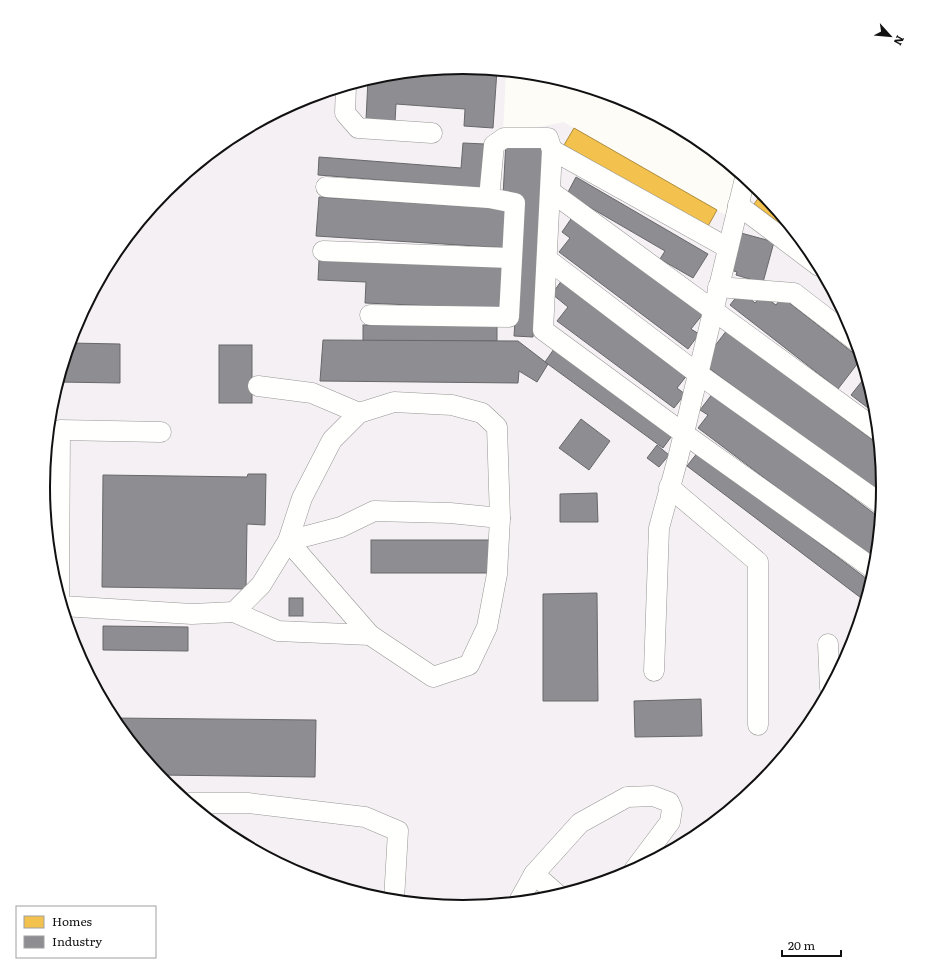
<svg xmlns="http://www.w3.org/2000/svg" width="926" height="974" viewBox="0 0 926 974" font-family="Literata,serif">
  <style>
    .industrial { fill: #f5f0f3 }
    .homes { fill: #f2c14e; stroke: #ae8c3c }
    .industry { fill: #8d8d92; stroke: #68686b }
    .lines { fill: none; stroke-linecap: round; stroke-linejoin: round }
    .minor-casing { stroke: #979795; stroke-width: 21 }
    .minor { stroke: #fffffe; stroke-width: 20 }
    .rim { fill: none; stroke: #111; stroke-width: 2 }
  </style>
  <rect width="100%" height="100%" fill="#fdfcf7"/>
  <polygon class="industrial" points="463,67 506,71 503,134 564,122 729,217 761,191 812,254 851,326 875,405 883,487 875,569 851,648 812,721 760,784 696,836 624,875 545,899 463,907 381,899 302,875 229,836 166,784 114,720 75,648 51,569 43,487 51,405 75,326 114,253 166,190 230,138 302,99 381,75"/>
  <g class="homes">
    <polygon points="574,128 717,210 707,228 564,145"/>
    <polygon points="762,193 798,237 754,204"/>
  </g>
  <g class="industry">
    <polygon points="467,67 497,70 493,128 464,126 465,109 396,104 395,122 366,120 368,79 381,75 432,70 467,72"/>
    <polygon points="506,141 546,144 533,337 514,336 523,197 503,196"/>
    <polygon points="463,143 485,144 481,188 318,175 319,157 461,168"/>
    <polygon points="576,177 708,254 693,278 660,259 665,251 567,194"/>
    <polygon points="319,197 510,209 507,248 316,236"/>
    <polygon points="573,216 703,314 691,329 699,334 688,349 559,252 570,238 562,232"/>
    <polygon points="741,233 774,242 762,286 753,280 736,275 737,272 731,270"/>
    <polygon points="319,260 507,267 505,309 365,303 366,282 318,280"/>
    <polygon points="562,280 688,374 677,388 685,394 674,408 557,321 568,307 552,294"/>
    <polygon points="741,291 755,303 762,295 776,305 782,297 861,359 838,389 730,305"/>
    <rect x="363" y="325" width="134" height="16"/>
    <polygon points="727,330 879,445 883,487 882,497 702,363"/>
    <polygon points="323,340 518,341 548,364 537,382 519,371 518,383 320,381"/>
    <polygon points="70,343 120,344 120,383 58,382"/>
    <rect x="219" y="345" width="33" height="58"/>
    <polygon points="556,346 674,433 663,448 545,362"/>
    <polygon points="866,376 875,405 876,414 851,395"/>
    <polygon points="713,393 880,518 876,562 698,428 708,415 700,410"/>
    <polygon points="581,419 610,441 589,470 559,448"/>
    <polygon points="657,445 669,455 659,467 647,458"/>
    <polygon points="698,452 871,582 865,601 687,466"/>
    <polygon points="248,474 266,474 265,525 247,524 246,589 102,587 103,475 247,477"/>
    <polygon points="597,493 598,522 560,522 560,494"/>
    <rect x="371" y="540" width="121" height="33"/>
    <polygon points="597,593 598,701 543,701 543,594"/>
    <rect x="289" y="598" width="14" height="18"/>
    <polygon points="103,626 188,627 188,651 103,650"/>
    <polygon points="701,699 702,736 635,737 634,701"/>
    <polygon points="112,718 316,720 315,777 159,775"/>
  </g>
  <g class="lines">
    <g class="minor-casing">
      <g id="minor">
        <polyline points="346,86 345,113 358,128 432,133"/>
        <polyline points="326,187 489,198 494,145 504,138 548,138 552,150"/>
        <polyline points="550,191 877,430"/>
        <polyline points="738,205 819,266"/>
        <polyline points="728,248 552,150 543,330 683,433 875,570"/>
        <polyline points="323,251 512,258"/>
        <polyline points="547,259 697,373 881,504"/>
        <polyline points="718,287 794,293 855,340"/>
        <polyline points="370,315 509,317 515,203 489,198"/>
        <polyline points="258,386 312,393 359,413"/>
        <polygon points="394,402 452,405 482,413 497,427 500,518 497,574 487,627 469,665 433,677 370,635 288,541 302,498 332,440 359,413"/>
        <polyline points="669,487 758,562 758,725"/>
        <polyline points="59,596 60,430 161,432"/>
        <polyline points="62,606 192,614 234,612 261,585 288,541 341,527 374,511 450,513 500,518"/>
        <polyline points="234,612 278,631 370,635"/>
        <polyline points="828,644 830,688"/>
        <polyline points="654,671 659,528 678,458 745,178"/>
        <polyline points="189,803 248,803 365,817 398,831 394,900"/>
        <polyline points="534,874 558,895"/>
        <polyline points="519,901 534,874 580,823 627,797 653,796 669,802 672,809 670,822 634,870"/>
      </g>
    </g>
    <use href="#minor" class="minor"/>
  </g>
  <path d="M0 0H926V974H0ZM50 487a413 413 0 1 1 826 0a413 413 0 1 1-826 0Z" fill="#fff" fill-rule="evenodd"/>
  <path class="rim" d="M50 487a413 413 0 1 1 826 0a413 413 0 1 1-826 0Z"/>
  <rect x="16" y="906" width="140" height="52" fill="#ffffff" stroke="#a0a0a0"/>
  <rect x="24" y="916" width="20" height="12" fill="#f2c14e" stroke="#a0a0a0"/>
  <text x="52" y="926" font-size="12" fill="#111111">Homes</text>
  <rect x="24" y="936" width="20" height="12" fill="#8d8d92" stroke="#a0a0a0"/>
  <text x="52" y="946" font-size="12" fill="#111111">Industry</text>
  <g transform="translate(890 36) rotate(117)" stroke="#ffffff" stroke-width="3" paint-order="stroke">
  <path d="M0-3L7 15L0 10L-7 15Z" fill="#111111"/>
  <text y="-6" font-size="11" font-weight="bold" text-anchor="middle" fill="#111111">N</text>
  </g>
  <path d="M782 950v6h59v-6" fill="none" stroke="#111111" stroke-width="2"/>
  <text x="788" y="950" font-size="12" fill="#111111" stroke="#ffffff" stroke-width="3" paint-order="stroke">20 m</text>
</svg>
